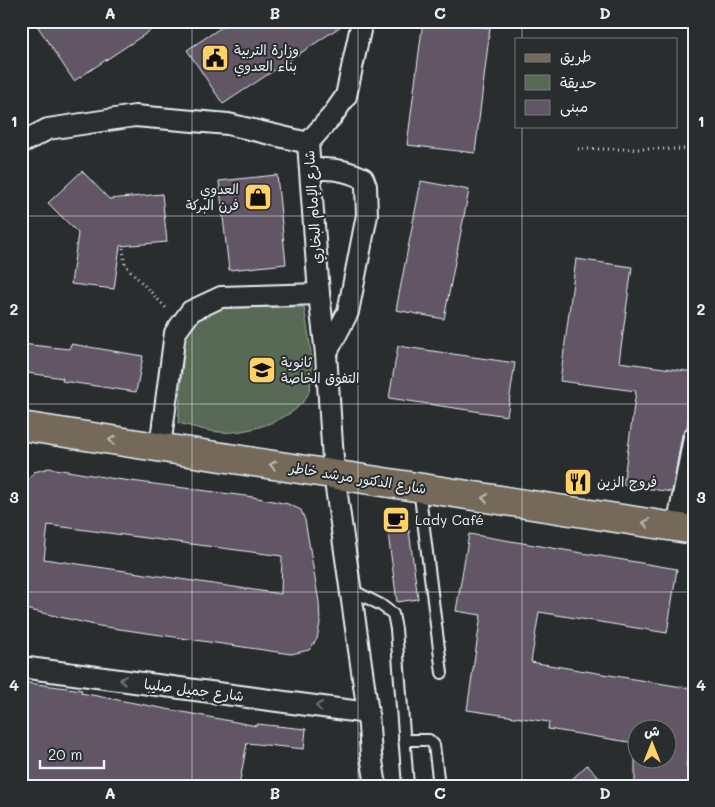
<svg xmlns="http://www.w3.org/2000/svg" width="715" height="807" viewBox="0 0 715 807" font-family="Mali,'Playpen Sans Arabic',sans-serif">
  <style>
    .green { fill: #586a54; stroke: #a0aea6 }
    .building { fill: #625665; stroke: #e8f1f8; fill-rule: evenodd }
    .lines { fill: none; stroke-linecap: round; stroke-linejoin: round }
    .service-casing { stroke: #e8f1f8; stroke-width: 14 }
    .minor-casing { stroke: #e8f1f8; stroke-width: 24 }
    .primary-casing { stroke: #e8f1f8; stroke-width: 31 }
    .path { stroke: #e8f1f8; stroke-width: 3; stroke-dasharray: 1 4; stroke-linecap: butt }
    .service { stroke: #2a2d2e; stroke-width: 10 }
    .minor { stroke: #2a2d2e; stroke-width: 20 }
    .primary { stroke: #746a5a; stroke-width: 28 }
    .oneway { stroke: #babbb9 }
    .oneway2 { stroke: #6c7275 }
    .grid { fill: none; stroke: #e8f1f8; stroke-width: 1; stroke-opacity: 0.55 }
    .labels { text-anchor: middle; stroke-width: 4; stroke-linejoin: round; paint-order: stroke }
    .poi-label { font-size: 14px; fill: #e8f1f8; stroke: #2a2d2e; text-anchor: start }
    .street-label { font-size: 14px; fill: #e8f1f8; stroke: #2a2d2e }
    .neatline { fill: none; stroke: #e8f1f8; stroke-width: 2 }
    .grid-label { font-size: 16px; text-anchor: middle; font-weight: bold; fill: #e8f1f8 }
  </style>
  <rect width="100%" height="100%" fill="#2a2d2e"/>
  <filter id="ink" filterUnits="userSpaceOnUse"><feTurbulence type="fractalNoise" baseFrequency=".02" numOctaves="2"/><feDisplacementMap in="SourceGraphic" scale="10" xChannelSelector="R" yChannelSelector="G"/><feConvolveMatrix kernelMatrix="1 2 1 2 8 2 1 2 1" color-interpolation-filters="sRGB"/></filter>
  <g filter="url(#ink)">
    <path class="green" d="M304 307C308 334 315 361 310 388 304 418 246 435 219 432 205 431 191 426 178 423L185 336 199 319 220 308Z"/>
    <g class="building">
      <polygon points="34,21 165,21 74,81"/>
      <polygon points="231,21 349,21 223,104 187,50"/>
      <polygon points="423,21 437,21 490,28 475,153 407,145"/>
      <polygon points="82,171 109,199 162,194 167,242 120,246 114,289 71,284 78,233 48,203"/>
      <polygon points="277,175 286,264 229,270 219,181"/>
      <polygon points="421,181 469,190 444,319 396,310"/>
      <polygon points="576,259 632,267 619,362 694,372 687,428 682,435 672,492 623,485 636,391 560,381"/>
      <polygon points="21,344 69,349 71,344 143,356 136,392 62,381 63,378 21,372"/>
      <polygon points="398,346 515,363 507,416 389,398"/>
      <path d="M49 468 116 479 253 497 288 504 301 510 305 520 319 602 320 623 317 639 309 650 291 654 99 626 21 608V560L26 482 34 472ZM48 525 282 556 281 594 44 559Z"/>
      <polygon points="409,530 418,599 397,602 388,533"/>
      <path d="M469 534 677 569 667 633 539 612 531 662 694 689V717L686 766H694V786H635V743L548 729 549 722 467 710 481 615 456 611ZM638 730H668V760H638Z"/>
      <polygon points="21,682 82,690 81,693 257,726 257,724 306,729 304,749 247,743 239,786 21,786"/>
      <polygon points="587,765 607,786 565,786"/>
    </g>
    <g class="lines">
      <g class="service-casing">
        <g id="service">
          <polyline points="419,488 442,673"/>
          <polyline points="350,589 381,605 393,614 396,629 408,786"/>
          <polyline points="404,740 429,740 434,745 439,786"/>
        </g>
      </g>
      <g class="minor-casing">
        <g id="minor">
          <polyline points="21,143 48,129 135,116 228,124 308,143"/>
          <polyline points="308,143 319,294 326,354 334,474 368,713 371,755 376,786"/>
          <polyline points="308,143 332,116 346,96 362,21"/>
          <path d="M311 170C330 167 346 170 363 178L366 186 367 215 348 312 326 354"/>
          <polyline points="160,447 175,333 191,311 221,297 319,294"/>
          <polyline points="677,528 694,437"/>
          <polyline points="21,667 368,713"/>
        </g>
      </g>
      <g class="primary-casing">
        <polyline id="primary" points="21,426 694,530"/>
      </g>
      <g class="path">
        <polyline points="578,149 694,149"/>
        <polyline points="123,248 125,265 167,309"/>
      </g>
      <use href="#service" class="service"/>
      <use href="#minor" class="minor"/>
      <use href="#primary" class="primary"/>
    </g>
    <defs><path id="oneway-chevron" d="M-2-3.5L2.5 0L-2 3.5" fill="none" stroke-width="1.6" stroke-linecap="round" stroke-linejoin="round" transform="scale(1.25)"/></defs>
    <g class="oneway">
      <use href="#oneway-chevron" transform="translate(112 440) rotate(-171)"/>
      <use href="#oneway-chevron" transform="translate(273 465) rotate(-171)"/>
      <use href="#oneway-chevron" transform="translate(485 498) rotate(-171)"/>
      <use href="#oneway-chevron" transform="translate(646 523) rotate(-171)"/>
    </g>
    <g class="oneway2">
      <use href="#oneway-chevron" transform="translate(123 680) rotate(-173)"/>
      <use href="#oneway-chevron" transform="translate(319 706) rotate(-173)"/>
    </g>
  </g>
  <path class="grid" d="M192 21V786M358 21V786M522 21V39M522 126V786M21 216H694M21 404H694M21 592H694"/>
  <defs>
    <g id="civic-square" transform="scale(1.4375)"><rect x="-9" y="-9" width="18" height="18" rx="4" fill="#ffd166" stroke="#2a2d2e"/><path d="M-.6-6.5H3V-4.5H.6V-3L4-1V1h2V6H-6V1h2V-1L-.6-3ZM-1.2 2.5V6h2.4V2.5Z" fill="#111"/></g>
    <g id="shop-square" transform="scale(1.4375)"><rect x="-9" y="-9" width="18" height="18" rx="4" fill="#ffd166" stroke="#2a2d2e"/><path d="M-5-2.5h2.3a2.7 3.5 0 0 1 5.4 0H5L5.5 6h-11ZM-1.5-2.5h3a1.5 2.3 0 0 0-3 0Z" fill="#111"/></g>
    <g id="school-square" transform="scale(1.4375)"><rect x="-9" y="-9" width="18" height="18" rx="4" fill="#ffd166" stroke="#2a2d2e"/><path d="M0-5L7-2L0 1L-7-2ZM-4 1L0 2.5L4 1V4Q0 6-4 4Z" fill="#111"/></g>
    <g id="restaurant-square" transform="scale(1.4375)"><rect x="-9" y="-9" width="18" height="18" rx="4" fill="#ffd166" stroke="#2a2d2e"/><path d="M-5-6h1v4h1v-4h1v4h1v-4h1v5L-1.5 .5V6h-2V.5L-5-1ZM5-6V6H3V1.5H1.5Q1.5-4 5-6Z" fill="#111"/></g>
    <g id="cafe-square" transform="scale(1.4375)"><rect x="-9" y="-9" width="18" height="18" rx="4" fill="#ffd166" stroke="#2a2d2e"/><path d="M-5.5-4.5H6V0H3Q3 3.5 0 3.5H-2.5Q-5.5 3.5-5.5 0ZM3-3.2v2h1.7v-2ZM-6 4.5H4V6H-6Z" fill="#111"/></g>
  </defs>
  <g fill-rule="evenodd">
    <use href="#civic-square" x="215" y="58"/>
    <use href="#shop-square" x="258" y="197"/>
    <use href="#school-square" x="262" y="370"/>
    <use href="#restaurant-square" x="578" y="482"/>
    <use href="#cafe-square" x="396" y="520"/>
  </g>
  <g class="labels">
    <g class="poi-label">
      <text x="234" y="55">وزارة التربية<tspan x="234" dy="16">بناء العدوي</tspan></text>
      <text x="239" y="194" text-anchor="end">العدوي<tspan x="239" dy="16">فرن البركة</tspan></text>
      <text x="281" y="367">ثانوية<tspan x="281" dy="16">التفوق الخاصة</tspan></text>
      <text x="597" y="487">فروج الزين</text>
      <text x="415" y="525">Lady Café</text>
    </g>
    <g class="street-label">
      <text transform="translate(313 207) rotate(-94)" y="5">شارع الإمام البخاري</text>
      <text transform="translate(358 478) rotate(9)" y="5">شارع الدكتور مرشد خاطر</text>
      <text transform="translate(194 690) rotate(7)" y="5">شارع جميل صليبا</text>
    </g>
  </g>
  <rect width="715" height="807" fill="none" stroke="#2a2d2e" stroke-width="55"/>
  <rect x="515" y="38" width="162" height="90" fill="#2a2d2e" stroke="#767b7f"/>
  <rect x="525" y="54" width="25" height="8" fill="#746a5a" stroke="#767b7f"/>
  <text x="560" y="62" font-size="15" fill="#e8f1f8">طريق</text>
  <rect x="525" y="75" width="25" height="15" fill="#586a54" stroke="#767b7f"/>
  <text x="560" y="88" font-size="15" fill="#e8f1f8">حديقة</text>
  <rect x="525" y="100" width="25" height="15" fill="#625665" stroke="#767b7f"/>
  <text x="560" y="112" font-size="15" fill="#e8f1f8">مبنى</text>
  <g transform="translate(652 744)"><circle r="24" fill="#2a2d2e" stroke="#767b7f"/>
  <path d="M0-4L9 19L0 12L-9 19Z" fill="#ffd166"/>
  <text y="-8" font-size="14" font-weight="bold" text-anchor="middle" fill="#e8f1f8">ش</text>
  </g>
  <path d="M40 760v8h64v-8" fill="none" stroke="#e8f1f8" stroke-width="2.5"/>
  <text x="48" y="760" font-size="15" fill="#e8f1f8" stroke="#2a2d2e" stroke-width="4" paint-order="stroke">20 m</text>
  <rect x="28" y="28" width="660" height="752" class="neatline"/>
  <g class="grid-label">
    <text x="110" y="19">A</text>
    <text x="275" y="19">B</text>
    <text x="440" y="19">C</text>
    <text x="605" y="19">D</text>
    <text x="14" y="127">1</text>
    <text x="701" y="127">1</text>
    <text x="14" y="315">2</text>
    <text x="701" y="315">2</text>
    <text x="14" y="503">3</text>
    <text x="701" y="503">3</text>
    <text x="14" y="691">4</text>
    <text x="701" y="691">4</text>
    <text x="110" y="799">A</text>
    <text x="275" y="799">B</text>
    <text x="440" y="799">C</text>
    <text x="605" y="799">D</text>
  </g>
</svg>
